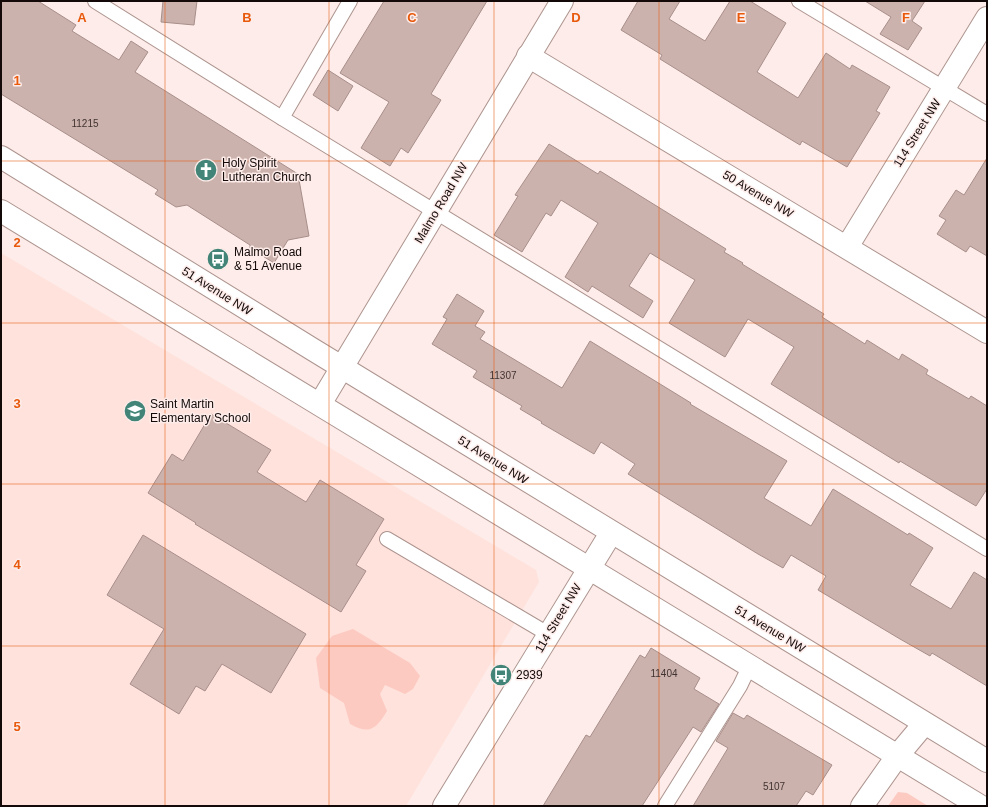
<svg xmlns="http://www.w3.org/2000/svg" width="988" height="807" viewBox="0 0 988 807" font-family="Helvetica,sans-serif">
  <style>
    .built { fill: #ffe2dc }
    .green { fill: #fdcac1 }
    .building { fill: #ccb2ad; stroke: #a88f8b }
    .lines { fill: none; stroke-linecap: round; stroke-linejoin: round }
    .service-casing { stroke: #ad948f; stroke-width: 16 }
    .minor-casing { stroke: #ad948f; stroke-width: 24 }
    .tertiary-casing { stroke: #ad948f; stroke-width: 24 }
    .secondary-casing { stroke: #ad948f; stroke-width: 24 }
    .service { stroke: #fff; stroke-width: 14 }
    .minor { stroke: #fff; stroke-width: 22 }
    .tertiary { stroke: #fff; stroke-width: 22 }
    .secondary { stroke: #fff; stroke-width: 22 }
    .grid { fill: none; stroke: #e8590c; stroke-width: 1; stroke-opacity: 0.55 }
    .labels { text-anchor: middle; stroke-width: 3; stroke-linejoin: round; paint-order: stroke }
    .number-label { font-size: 10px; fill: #403331 }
    .street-label { font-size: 12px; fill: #120908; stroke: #fdece9 }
    .poi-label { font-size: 12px; fill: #120908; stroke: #fdece9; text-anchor: start }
    .grid-label { font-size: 13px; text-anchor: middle; font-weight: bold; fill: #e8590c; stroke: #fdece9; stroke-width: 3; stroke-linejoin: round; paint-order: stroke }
  </style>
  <rect width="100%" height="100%" fill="#fdece9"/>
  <polygon class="built" points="1,253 536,570 539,582 533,592 406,806 1,806"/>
  <g class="green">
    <path d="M353 629 410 663 420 676 413 689 405 694 385 685 380 694 387 711C376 729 370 735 350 724L344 703 320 688 316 658 332 636Z"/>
    <polygon points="898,792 907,793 928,806 888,806"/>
  </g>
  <g class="building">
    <polygon points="1,1 38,1 76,25 72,31 119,60 131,41 148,52 135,72 298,174 309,236 288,240 274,263 250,248 250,245 187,205 176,207 155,194 158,190 1,94"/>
    <polygon points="163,1 197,1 194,25 161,22"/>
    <polygon points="384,1 487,1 431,94 441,100 408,153 401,148 390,166 361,148 389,102 340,73"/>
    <polygon points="638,1 680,1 669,19 705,41 730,1 750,1 786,23 757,72 798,98 826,53 850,69 852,65 890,87 876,111 880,113 847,167 802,141 800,145 752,116 660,59 662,55 621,30"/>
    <polygon points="865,1 925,1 912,21 922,28 908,50 880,34 891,17"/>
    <polygon points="328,70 353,86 338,111 313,95"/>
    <polygon points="549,144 598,174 600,171 726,249 724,252 743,263 742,264 824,314 822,317 865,344 867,340 899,360 902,354 928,370 926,374 969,399 971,396 987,406 987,489 976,506 900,461 899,463 771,384 794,347 748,319 725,357 669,323 695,280 650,253 629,286 653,301 643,318 592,286 588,292 565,277 598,223 561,200 551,216 546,213 522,252 494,235 518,196 515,195"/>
    <polygon points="987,158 987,256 970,246 966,252 937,234 946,220 939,216 956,190 964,195"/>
    <polygon points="457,294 484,311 475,326 485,332 480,339 562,388 590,341 691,403 690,404 787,461 764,498 811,526 833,489 908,535 909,533 933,548 910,585 951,609 974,572 987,580 987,686 932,653 930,656 900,639 818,590 826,576 791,555 783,568 758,554 628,474 635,464 601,442 594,454 541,423 542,422 520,409 522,406 473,377 477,371 432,344 447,319 443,317"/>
    <polygon points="211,414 271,450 257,472 306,502 320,480 384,519 356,565 366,571 341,612 195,524 196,523 148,493 172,454 183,461"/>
    <polygon points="143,535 306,634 271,693 222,664 205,691 196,686 179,714 130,684 164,629 107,595"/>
    <polygon points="651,648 700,678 694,689 719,704 701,732 693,727 642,806 543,806 586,735 590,737 640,655 645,658"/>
    <polygon points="733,713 744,719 747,715 832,765 813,795 806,791 796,806 693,806 728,748 716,741"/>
  </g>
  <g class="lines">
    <g class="service-casing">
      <g id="service">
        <polyline points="95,1 282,118 987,549"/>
        <polyline points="799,1 987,114"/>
        <polyline points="282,118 350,1"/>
        <polyline points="387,539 548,634"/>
        <polyline points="665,806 740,686 750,665"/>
      </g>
    </g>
    <g class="minor-casing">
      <g id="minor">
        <polyline points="528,56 987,332"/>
        <polyline points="847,247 987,18"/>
        <polyline points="862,806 898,755 924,724"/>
      </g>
    </g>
    <g class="tertiary-casing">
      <g id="tertiary">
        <polyline points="320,404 562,1"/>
        <polyline points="444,806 611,533"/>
      </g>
    </g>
    <g class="secondary-casing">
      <g id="secondary">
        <polyline points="1,157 312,349 987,761"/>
        <polyline points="1,211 980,806"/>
      </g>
    </g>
    <use href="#service" class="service"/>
    <use href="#minor" class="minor"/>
    <use href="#tertiary" class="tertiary"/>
    <use href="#secondary" class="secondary"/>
  </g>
  <path class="grid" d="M165 1V806M329 1V806M494 1V806M659 1V806M823 1V806M1 161H987M1 323H987M1 484H987M1 646H987"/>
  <defs>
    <g id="church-disc" transform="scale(1.15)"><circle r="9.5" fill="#428578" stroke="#fdece9"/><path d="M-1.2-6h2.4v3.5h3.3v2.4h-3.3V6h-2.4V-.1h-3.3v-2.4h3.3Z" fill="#fff"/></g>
    <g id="bus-disc" transform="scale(1.15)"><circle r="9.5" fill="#428578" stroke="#fdece9"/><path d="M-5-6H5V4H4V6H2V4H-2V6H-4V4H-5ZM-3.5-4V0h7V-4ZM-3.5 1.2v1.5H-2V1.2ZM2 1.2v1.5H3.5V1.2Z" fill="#fff"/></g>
    <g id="school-disc" transform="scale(1.15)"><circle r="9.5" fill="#428578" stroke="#fdece9"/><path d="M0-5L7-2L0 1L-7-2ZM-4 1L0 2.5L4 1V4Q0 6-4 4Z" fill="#fff"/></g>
  </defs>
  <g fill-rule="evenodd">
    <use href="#church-disc" x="206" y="170"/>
    <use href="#bus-disc" x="218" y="259"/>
    <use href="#school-disc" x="135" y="411"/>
    <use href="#bus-disc" x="501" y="675"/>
  </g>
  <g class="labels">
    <g class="number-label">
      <text x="85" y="127">11215</text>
      <text x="503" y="379">11307</text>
      <text x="664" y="677">11404</text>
      <text x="774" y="790">5107</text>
    </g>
    <g class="street-label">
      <text transform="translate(917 133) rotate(-58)" y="4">114 Street NW</text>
      <text transform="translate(758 194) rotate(31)" y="4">50 Avenue NW</text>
      <text transform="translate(441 203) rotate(-59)" y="4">Malmo Road NW</text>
      <text transform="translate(217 291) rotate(32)" y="4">51 Avenue NW</text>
      <text transform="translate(493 460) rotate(32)" y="4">51 Avenue NW</text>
      <text transform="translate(558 618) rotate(-59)" y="4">114 Street NW</text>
      <text transform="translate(770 629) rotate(31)" y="4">51 Avenue NW</text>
    </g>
    <g class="poi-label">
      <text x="222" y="167">Holy Spirit<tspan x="222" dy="14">Lutheran Church</tspan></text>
      <text x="234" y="256">Malmo Road<tspan x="234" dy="14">&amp; 51 Avenue</tspan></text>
      <text x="150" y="408">Saint Martin<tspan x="150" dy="14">Elementary School</tspan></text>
      <text x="516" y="679">2939</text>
    </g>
  </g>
  <g class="grid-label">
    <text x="82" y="22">A</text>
    <text x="247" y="22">B</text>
    <text x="412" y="22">C</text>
    <text x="576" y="22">D</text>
    <text x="741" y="22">E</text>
    <text x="906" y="22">F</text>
    <text x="17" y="85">1</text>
    <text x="17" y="247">2</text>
    <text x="17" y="408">3</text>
    <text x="17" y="569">4</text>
    <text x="17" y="731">5</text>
  </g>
  <rect width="988" height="807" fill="none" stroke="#120908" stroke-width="4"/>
</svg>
